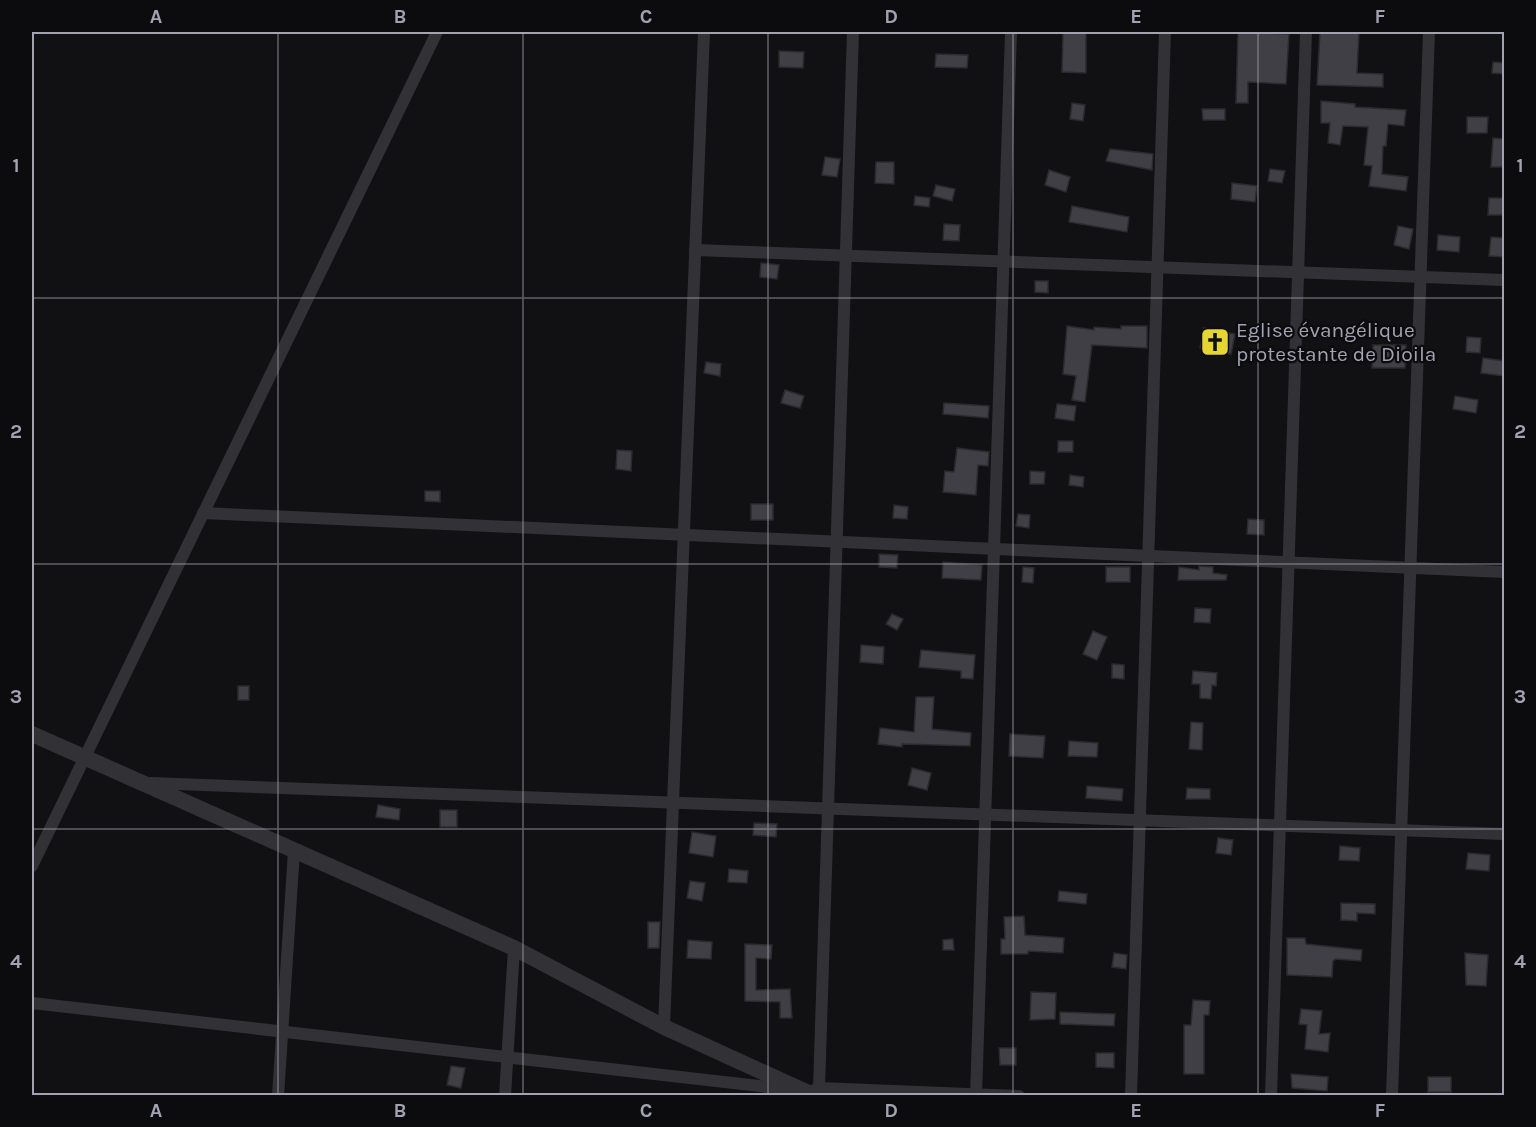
<svg xmlns="http://www.w3.org/2000/svg" width="1536" height="1127" viewBox="0 0 1536 1127" font-family="Karla,sans-serif">
  <style>
    .building { fill: #403f45; stroke: #2b2b2e; stroke-width: 1.5 }
    .lines { fill: none; stroke-linecap: round; stroke-linejoin: round }
    .minor { stroke: #323236; stroke-width: 12 }
    .tertiary { stroke: #323236; stroke-width: 16 }
    .grid { fill: none; stroke: #a2a3b2; stroke-width: 1.5; stroke-opacity: 0.55 }
    .labels { text-anchor: middle; stroke-width: 4.5; stroke-linejoin: round; paint-order: stroke }
    .poi-label { font-size: 21px; fill: #a2a3b2; stroke: #0c0b0d; text-anchor: start }
    .neatline { fill: none; stroke: #a2a3b2; stroke-width: 2 }
    .grid-label { font-size: 20px; text-anchor: middle; font-weight: bold; fill: #a2a3b2 }
  </style>
  <rect width="100%" height="100%" fill="#111012"/>
  <g class="building">
    <polygon points="1063,32 1086,33 1086,73 1062,72"/>
    <polygon points="1238,32 1289,34 1286,84 1248,82 1248,103 1236,103"/>
    <polygon points="1320,32 1359,32 1357,73 1383,74 1383,87 1317,85"/>
    <polygon points="779,51 804,52 803,68 779,67"/>
    <polygon points="936,54 968,55 967,68 935,67"/>
    <polygon points="1493,62 1504,63 1504,74 1492,73"/>
    <polygon points="1321,101 1355,104 1355,107 1406,110 1404,126 1388,124 1386,146 1383,146 1382,174 1408,177 1406,191 1369,186 1372,166 1364,165 1368,127 1343,126 1340,145 1328,143 1330,123 1321,123"/>
    <polygon points="1072,103 1085,105 1083,121 1070,119"/>
    <polygon points="1202,109 1225,109 1225,120 1203,120"/>
    <polygon points="1467,117 1488,117 1487,133 1467,133"/>
    <polygon points="1493,138 1504,139 1504,167 1491,167"/>
    <polygon points="1110,149 1153,154 1152,170 1106,161"/>
    <polygon points="825,157 840,159 837,177 822,175"/>
    <polygon points="876,162 894,162 894,184 875,183"/>
    <polygon points="1270,169 1285,171 1282,183 1268,181"/>
    <polygon points="1049,170 1070,177 1066,192 1045,185"/>
    <polygon points="1232,183 1257,186 1255,202 1231,199"/>
    <polygon points="936,185 955,189 952,201 933,196"/>
    <polygon points="915,196 930,198 929,207 914,205"/>
    <polygon points="1489,198 1504,198 1504,215 1488,215"/>
    <polygon points="1072,206 1129,217 1127,232 1069,222"/>
    <polygon points="944,224 960,225 959,241 943,240"/>
    <polygon points="1398,226 1413,229 1409,249 1394,245"/>
    <polygon points="1438,235 1460,237 1459,252 1437,250"/>
    <polygon points="1491,237 1504,238 1504,257 1489,256"/>
    <polygon points="761,263 779,265 777,279 760,277"/>
    <polygon points="1035,281 1048,281 1048,293 1035,292"/>
    <polygon points="1067,326 1094,330 1094,327 1121,329 1121,326 1147,326 1147,348 1092,345 1085,402 1072,400 1076,376 1063,374"/>
    <polygon points="1204,328 1235,334 1231,354 1200,348"/>
    <polygon points="1467,337 1481,338 1480,353 1466,352"/>
    <polygon points="1373,345 1406,345 1405,368 1372,368"/>
    <polygon points="1483,358 1504,361 1504,376 1481,373"/>
    <polygon points="706,362 721,364 720,376 704,373"/>
    <polygon points="785,390 804,396 800,408 781,403"/>
    <polygon points="1455,396 1478,400 1476,413 1453,409"/>
    <polygon points="944,403 989,406 988,418 943,414"/>
    <polygon points="1057,404 1076,406 1074,421 1055,418"/>
    <rect x="1058" y="441" width="15" height="11"/>
    <polygon points="957,448 989,452 988,466 978,465 976,495 943,492 945,471 954,472"/>
    <polygon points="617,450 632,451 631,471 616,469"/>
    <polygon points="1030,471 1045,472 1044,484 1030,484"/>
    <polygon points="1070,475 1084,477 1083,487 1069,485"/>
    <polygon points="425,491 440,491 440,502 425,501"/>
    <rect x="751" y="504" width="22" height="16"/>
    <polygon points="894,505 908,507 907,519 893,518"/>
    <polygon points="1018,514 1030,515 1029,528 1016,526"/>
    <polygon points="1248,519 1264,520 1264,535 1247,534"/>
    <polygon points="879,554 898,555 897,568 879,567"/>
    <polygon points="943,562 982,565 981,580 942,578"/>
    <polygon points="1199,566 1213,567 1213,573 1227,575 1226,580 1178,580 1179,567 1199,570"/>
    <polygon points="1023,567 1034,568 1033,583 1022,582"/>
    <rect x="1106" y="567" width="24" height="15"/>
    <polygon points="1195,608 1211,609 1210,623 1194,622"/>
    <polygon points="892,614 903,619 897,630 886,624"/>
    <polygon points="1093,631 1107,637 1097,660 1083,654"/>
    <polygon points="861,645 884,647 883,664 860,662"/>
    <polygon points="921,650 975,655 973,679 961,678 961,671 919,667"/>
    <polygon points="1112,664 1124,665 1124,679 1112,678"/>
    <polygon points="1193,671 1217,673 1216,686 1212,685 1211,699 1200,698 1200,684 1192,684"/>
    <rect x="238" y="686" width="11" height="14"/>
    <polygon points="916,697 934,697 932,729 971,733 970,746 902,744 902,747 878,744 880,728 914,732"/>
    <polygon points="1191,722 1203,723 1202,750 1189,749"/>
    <polygon points="1010,734 1045,736 1043,758 1009,756"/>
    <polygon points="1069,741 1098,743 1097,757 1068,756"/>
    <polygon points="912,768 931,773 927,790 908,785"/>
    <polygon points="1087,786 1123,789 1122,801 1086,798"/>
    <polygon points="1187,788 1210,789 1210,799 1186,799"/>
    <polygon points="378,805 400,809 399,820 376,817"/>
    <rect x="440" y="810" width="17" height="17"/>
    <polygon points="754,823 777,824 776,837 753,835"/>
    <polygon points="692,832 716,836 713,857 689,853"/>
    <polygon points="1218,838 1233,840 1231,855 1216,853"/>
    <polygon points="1340,846 1360,848 1359,861 1339,860"/>
    <polygon points="1468,853 1490,855 1489,871 1466,869"/>
    <polygon points="729,869 748,871 747,883 728,882"/>
    <polygon points="690,881 705,883 702,901 687,898"/>
    <polygon points="1059,891 1087,894 1086,904 1058,901"/>
    <polygon points="1341,903 1375,904 1375,914 1357,913 1357,921 1341,920"/>
    <polygon points="1024,916 1025,935 1064,938 1063,953 1028,951 1028,954 1001,954 1001,939 1005,939 1004,917"/>
    <polygon points="648,922 660,922 659,948 648,948"/>
    <polygon points="1287,938 1305,938 1306,944 1362,950 1361,961 1336,959 1333,961 1332,977 1287,975"/>
    <polygon points="953,939 954,950 943,950 943,940"/>
    <polygon points="688,940 712,942 711,959 687,958"/>
    <polygon points="745,944 772,945 771,959 756,958 756,990 790,989 792,1018 780,1018 780,1002 745,1001"/>
    <polygon points="1114,953 1127,955 1126,969 1112,967"/>
    <polygon points="1465,953 1488,955 1486,986 1466,985"/>
    <polygon points="1031,992 1056,993 1055,1019 1030,1020"/>
    <polygon points="1193,1000 1210,1001 1209,1015 1204,1015 1204,1074 1184,1074 1184,1025 1191,1025"/>
    <polygon points="1301,1009 1322,1011 1319,1034 1330,1033 1328,1052 1305,1049 1307,1025 1299,1024"/>
    <polygon points="1060,1012 1115,1014 1114,1026 1060,1024"/>
    <polygon points="999,1048 1016,1048 1016,1065 1000,1065"/>
    <polygon points="1096,1053 1114,1053 1114,1068 1096,1067"/>
    <polygon points="451,1066 465,1068 461,1088 447,1085"/>
    <polygon points="1291,1074 1328,1077 1327,1091 1292,1088"/>
    <rect x="1428" y="1077" width="23" height="15"/>
  </g>
  <g class="lines">
    <g class="minor">
      <polyline points="695,250 1504,280"/>
      <polyline points="203,513 1504,572"/>
      <polyline points="151,783 1504,834"/>
      <polyline points="32,866 437,32"/>
      <polyline points="32,1003 794,1090"/>
      <polyline points="664,1027 704,32"/>
      <polyline points="819,1088 853,32"/>
      <polyline points="814,1090 819,1088 1019,1096"/>
      <polyline points="278,1096 294,851"/>
      <polyline points="505,1096 514,948"/>
      <polyline points="976,1096 1011,32"/>
      <polyline points="1131,1096 1165,32"/>
      <polyline points="1271,1096 1306,32"/>
      <polyline points="1392,1096 1429,32"/>
    </g>
    <polyline class="tertiary" points="32,734 514,948 664,1027 815,1096"/>
  </g>
  <path class="grid" d="M278 32V1096M523 32V1096M768 32V1096M1013 32V1096M1258 32V1096M32 298H1504M32 564H1504M32 829H1504"/>
  <defs>
    <g id="church-square" transform="scale(1.5)"><rect x="-9" y="-9" width="18" height="18" rx="4" fill="#e6d634" stroke="#0c0b0d"/><path d="M-1.2-6h2.4v3.5h3.3v2.4h-3.3V6h-2.4V-.1h-3.3v-2.4h3.3Z" fill="#111"/></g>
  </defs>
  <g fill-rule="evenodd">
    <use href="#church-square" x="1215" y="342"/>
  </g>
  <g class="labels">
    <g class="poi-label">
      <text x="1236" y="337">Eglise évangélique<tspan x="1236" dy="24">protestante de Dioila</tspan></text>
    </g>
  </g>
  <rect width="1536" height="1127" fill="none" stroke="#0c0b0d" stroke-width="66"/>
  <rect x="33" y="33" width="1470" height="1061" class="neatline"/>
  <g class="grid-label">
    <text x="156" y="23">A</text>
    <text x="400" y="23">B</text>
    <text x="646" y="23">C</text>
    <text x="891" y="23">D</text>
    <text x="1136" y="23">E</text>
    <text x="1380" y="23">F</text>
    <text x="16" y="172">1</text>
    <text x="1520" y="172">1</text>
    <text x="16" y="438">2</text>
    <text x="1520" y="438">2</text>
    <text x="16" y="703">3</text>
    <text x="1520" y="703">3</text>
    <text x="16" y="968">4</text>
    <text x="1520" y="968">4</text>
    <text x="156" y="1117">A</text>
    <text x="400" y="1117">B</text>
    <text x="646" y="1117">C</text>
    <text x="891" y="1117">D</text>
    <text x="1136" y="1117">E</text>
    <text x="1380" y="1117">F</text>
  </g>
</svg>
